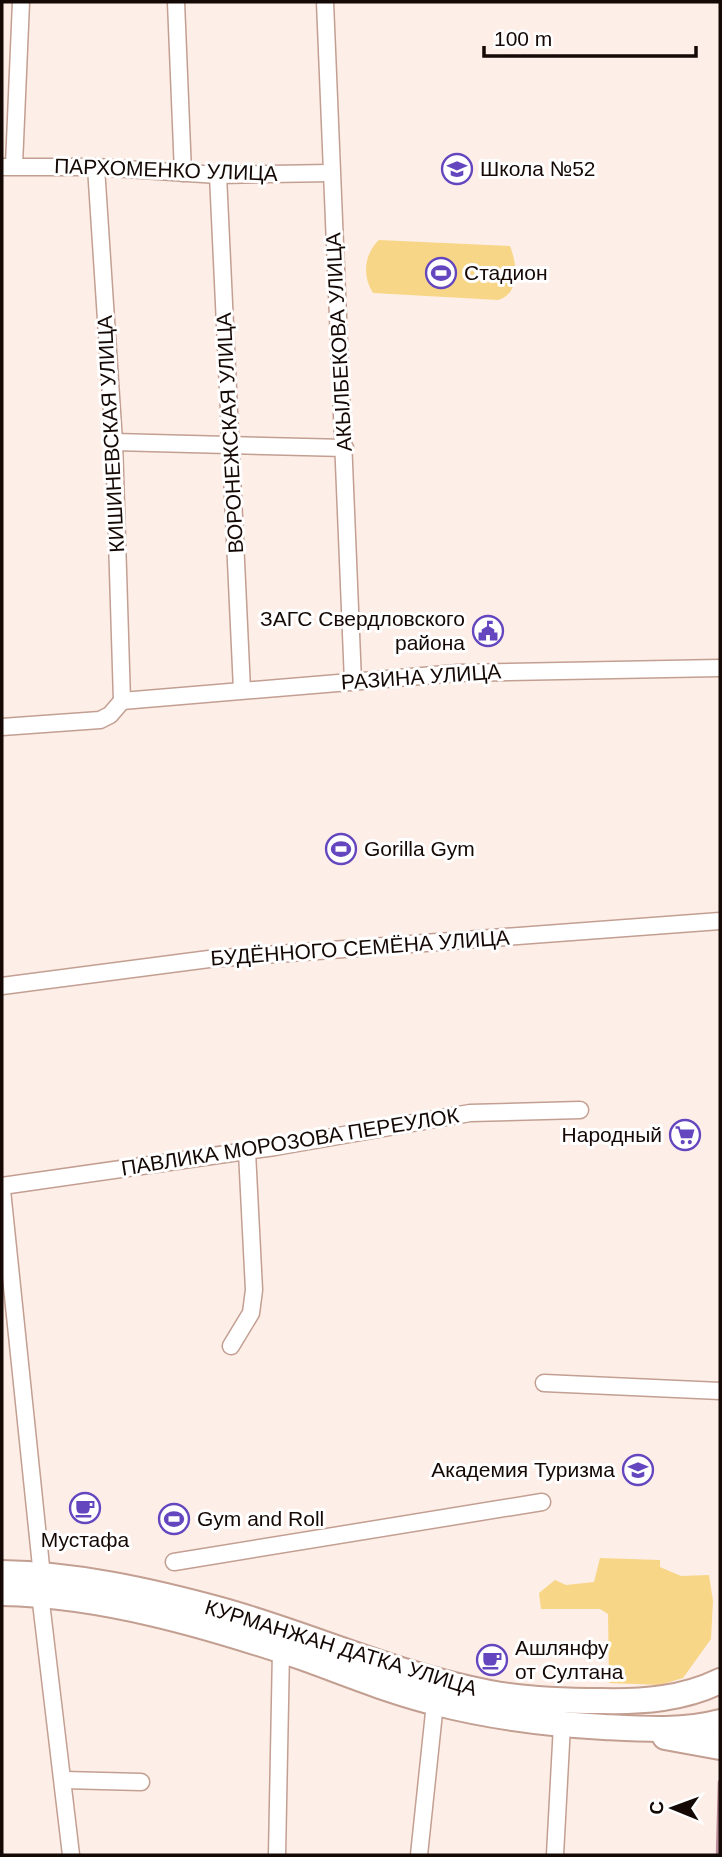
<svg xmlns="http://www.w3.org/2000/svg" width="722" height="1857" viewBox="0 0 722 1857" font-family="Arial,sans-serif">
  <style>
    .green { fill: #f8d687 }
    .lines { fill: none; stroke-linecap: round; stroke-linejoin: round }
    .stream { stroke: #b98a97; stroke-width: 4.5 }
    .minor-casing { stroke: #c39f92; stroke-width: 19 }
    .primary-casing { stroke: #c39f92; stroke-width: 28 }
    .minor { stroke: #fff; stroke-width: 16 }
    .primary { stroke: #fff; stroke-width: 24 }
    .labels { text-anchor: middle; stroke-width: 6; stroke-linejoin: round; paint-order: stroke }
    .poi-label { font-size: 21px; fill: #150905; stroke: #fff; text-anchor: start }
    .street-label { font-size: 21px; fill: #150905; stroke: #fff }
  </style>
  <rect width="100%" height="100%" fill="#fdeee8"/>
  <g class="green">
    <path d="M379 240 510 246C517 264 521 293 498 300L373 293C362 276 364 254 379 240Z"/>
    <polygon points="600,1558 660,1560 660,1567 681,1576 709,1575 713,1601 711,1639 683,1678 660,1685 609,1683 608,1614 600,1609 541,1609 539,1593 555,1580 566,1585 594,1582"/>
  </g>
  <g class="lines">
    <polyline class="stream" points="718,1855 720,1782"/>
    <g class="minor-casing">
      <g id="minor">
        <polyline points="176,2 183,173"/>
        <polyline points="325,2 353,682"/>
        <polyline points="14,165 21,2"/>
        <polyline points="2,167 96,167 218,175 331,173"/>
        <polyline points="96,167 114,442 122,701"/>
        <polyline points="218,175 242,690"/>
        <polyline points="114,442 345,448"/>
        <polyline points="122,701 458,673 720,668"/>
        <polyline points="2,727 100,720 110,715 122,701"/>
        <polyline points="2,986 209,959 720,921"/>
        <polyline points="2,1186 275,1147 470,1113 580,1110"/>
        <polyline points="2,1190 42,1576"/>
        <polyline points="231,1346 251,1313 254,1290 247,1152"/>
        <polyline points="544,1383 720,1391"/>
        <polyline points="174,1562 542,1502"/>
        <polyline points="40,1594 71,1855"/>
        <polyline points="64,1780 141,1782"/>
        <polyline points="277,1855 281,1651"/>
        <polyline points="419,1855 435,1703"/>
        <polyline points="555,1855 562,1725"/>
      </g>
    </g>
    <g class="primary-casing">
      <g id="primary">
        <path d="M2 1573C75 1574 151 1591 221 1610 311 1635 398 1676 490 1693 527 1700 564 1701 601 1701 643 1702 683 1699 720 1681"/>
        <path d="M2 1593C103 1595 206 1625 301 1657 346 1673 391 1692 437 1703 492 1717 548 1724 604 1727 642 1729 684 1732 720 1722"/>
        <polyline points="665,1737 720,1747"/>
      </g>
    </g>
    <use href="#minor" class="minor"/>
    <use href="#primary" class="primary"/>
  </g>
  <defs>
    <g id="school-ring" transform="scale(1.575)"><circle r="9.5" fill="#fff" stroke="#6446bf" stroke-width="1.5"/><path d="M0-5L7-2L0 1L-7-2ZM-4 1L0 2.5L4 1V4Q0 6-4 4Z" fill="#6446bf"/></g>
    <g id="stadium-ring" transform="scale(1.575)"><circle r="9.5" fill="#fff" stroke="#6446bf" stroke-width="1.5"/><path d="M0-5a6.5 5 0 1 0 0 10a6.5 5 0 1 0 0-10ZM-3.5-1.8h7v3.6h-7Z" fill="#6446bf"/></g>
    <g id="civic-ring" transform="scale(1.575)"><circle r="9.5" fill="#fff" stroke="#6446bf" stroke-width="1.5"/><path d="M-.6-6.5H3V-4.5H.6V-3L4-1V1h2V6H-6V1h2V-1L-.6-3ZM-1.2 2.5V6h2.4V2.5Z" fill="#6446bf"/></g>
    <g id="supermarket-ring" transform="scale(1.575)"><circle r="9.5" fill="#fff" stroke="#6446bf" stroke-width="1.5"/><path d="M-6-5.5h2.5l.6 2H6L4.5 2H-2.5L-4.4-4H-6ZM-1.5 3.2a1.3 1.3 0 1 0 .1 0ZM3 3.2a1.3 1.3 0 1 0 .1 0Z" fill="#6446bf"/></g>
    <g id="university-ring" transform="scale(1.575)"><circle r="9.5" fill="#fff" stroke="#6446bf" stroke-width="1.5"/><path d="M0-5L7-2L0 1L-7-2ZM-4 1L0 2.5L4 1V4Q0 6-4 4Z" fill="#6446bf"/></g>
    <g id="cafe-ring" transform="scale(1.575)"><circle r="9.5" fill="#fff" stroke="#6446bf" stroke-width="1.5"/><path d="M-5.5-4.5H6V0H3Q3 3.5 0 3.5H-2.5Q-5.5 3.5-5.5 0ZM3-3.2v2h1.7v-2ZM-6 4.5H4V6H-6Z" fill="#6446bf"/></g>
  </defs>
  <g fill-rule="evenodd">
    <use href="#school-ring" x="457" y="169"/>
    <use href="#stadium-ring" x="441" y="273"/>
    <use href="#civic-ring" x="488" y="631"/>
    <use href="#stadium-ring" x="341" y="849"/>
    <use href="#supermarket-ring" x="685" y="1135"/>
    <use href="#university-ring" x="638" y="1470"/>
    <use href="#cafe-ring" x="85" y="1508"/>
    <use href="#stadium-ring" x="174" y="1519"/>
    <use href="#cafe-ring" x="492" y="1660"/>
  </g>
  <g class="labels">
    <g class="poi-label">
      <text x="480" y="176">Школа №52</text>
      <text x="464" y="280">Стадион</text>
      <text x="465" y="626" text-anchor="end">ЗАГС Свердловского<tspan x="465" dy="24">района</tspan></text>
      <text x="364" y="856">Gorilla Gym</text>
      <text x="662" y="1142" text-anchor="end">Народный</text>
      <text x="615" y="1477" text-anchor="end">Академия Туризма</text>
      <text x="197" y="1526">Gym and Roll</text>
      <text x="85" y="1547" text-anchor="middle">Мустафа</text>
      <text x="515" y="1655">Ашлянфу<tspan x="515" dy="24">от Султана</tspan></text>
    </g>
    <g class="street-label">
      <text transform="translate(166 170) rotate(2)" y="7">ПАРХОМЕНКО УЛИЦА</text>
      <text transform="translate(339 342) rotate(-93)" y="7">АКЫЛБЕКОВА УЛИЦА</text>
      <text transform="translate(230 433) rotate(-93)" y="7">ВОРОНЕЖСКАЯ УЛИЦА</text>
      <text transform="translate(111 434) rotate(-93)" y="7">КИШИНЕВСКАЯ УЛИЦА</text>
      <text transform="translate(421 677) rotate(-4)" y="7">РАЗИНА УЛИЦА</text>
      <text transform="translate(360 948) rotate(-4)" y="7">БУДЁННОГО СЕМЁНА УЛИЦА</text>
      <text transform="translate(290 1142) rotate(-9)" y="7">ПАВЛИКА МОРОЗОВА ПЕРЕУЛОК</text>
      <text transform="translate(341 1648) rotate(17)" y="7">КУРМАНЖАН ДАТКА УЛИЦА</text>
    </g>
  </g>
  <rect width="722" height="1857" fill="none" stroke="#150905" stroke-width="7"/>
  <g transform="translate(673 1808) rotate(271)" stroke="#ffffff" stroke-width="5" paint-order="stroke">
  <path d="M0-5L12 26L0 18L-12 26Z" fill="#150905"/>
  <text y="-10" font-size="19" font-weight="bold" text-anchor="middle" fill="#150905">С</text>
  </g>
  <path d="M484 46v10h212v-10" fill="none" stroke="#150905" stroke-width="3.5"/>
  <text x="494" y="46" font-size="21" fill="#150905" stroke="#ffffff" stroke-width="5" paint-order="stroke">100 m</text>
</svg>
